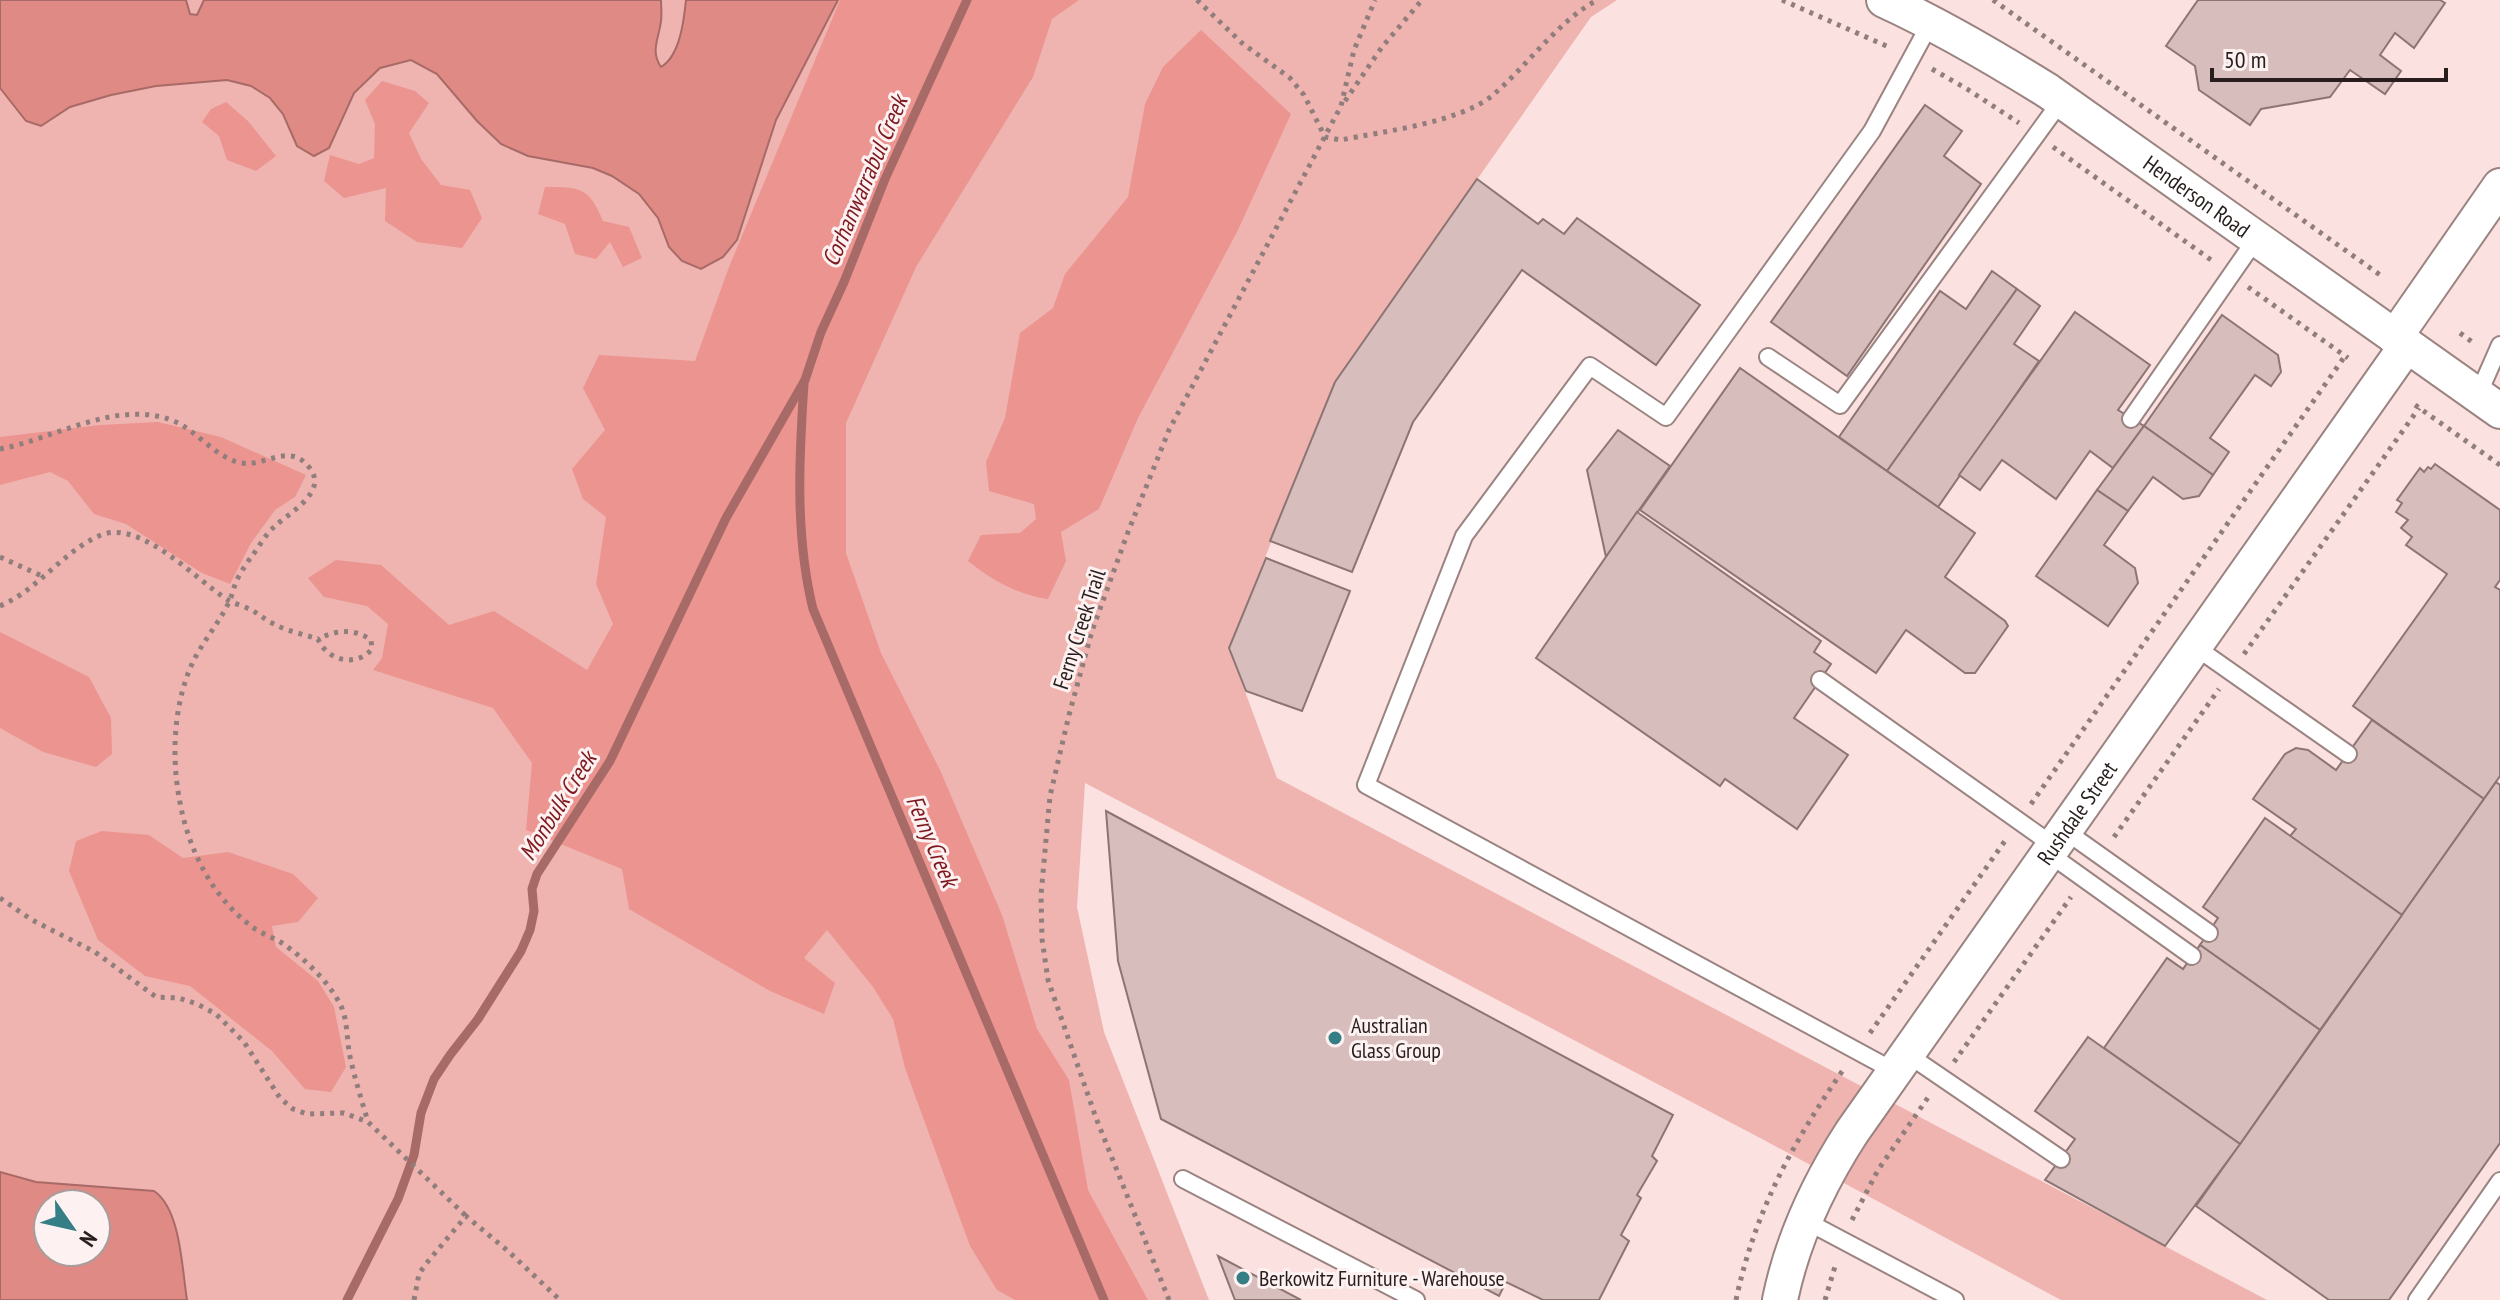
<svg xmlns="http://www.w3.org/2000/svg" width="2500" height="1300" viewBox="0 0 2500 1300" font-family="'PT Sans Narrow',sans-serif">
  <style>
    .green { fill: #efb4b0; fill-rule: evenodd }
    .forest { fill: #ec9490 }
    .water { fill: #e08a85; stroke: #a86a66; stroke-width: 2; fill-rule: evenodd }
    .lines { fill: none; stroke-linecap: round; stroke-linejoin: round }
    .stream { stroke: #a86a66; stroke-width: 9 }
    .building { fill: #d7bebc; stroke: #8c7573; stroke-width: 2 }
    .lane-casing { stroke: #9a8381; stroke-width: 20 }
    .street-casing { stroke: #9a8381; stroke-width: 38 }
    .path { stroke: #907e7d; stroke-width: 5; stroke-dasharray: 4 6; stroke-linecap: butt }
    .lane { stroke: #fff; stroke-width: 16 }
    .street { stroke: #fff; stroke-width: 34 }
    .poi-dot { fill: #367e85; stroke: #fdf2f1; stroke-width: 3 }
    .labels { text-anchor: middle; stroke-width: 6; stroke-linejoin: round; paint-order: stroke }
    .street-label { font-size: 22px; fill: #271e1d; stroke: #fdf2f1 }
    .poi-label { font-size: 22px; fill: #271e1d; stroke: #fdf2f1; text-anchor: start }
    .water-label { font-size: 24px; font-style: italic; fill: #7e181f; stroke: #fdf2f1 }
  </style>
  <rect width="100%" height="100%" fill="#fbe1df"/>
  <path class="green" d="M0 0H1617L1591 17 1335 382 1229 648 1277 778 2267 1300H2061L1762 1139 1085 783 1077 907 1104 1032 1209 1300H0ZM48 1204H96V1252H48Z"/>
  <g class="forest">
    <polygon points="840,0 1079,0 1052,19 1033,77 916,267 846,423 846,553 881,653 940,770 1002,915 1037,1029 1069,1080 1088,1190 1148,1300 1015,1300 997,1290 970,1246 905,1068 893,1019 873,987 827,930 804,958 835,983 824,1014 770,991 629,909 622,869 526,830 532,763 493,708 373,670 382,658 388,624 367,606 324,597 308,578 336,560 381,565 449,625 494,611 587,670 613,624 596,584 606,517 583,499 572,469 605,430 583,388 599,355 695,361 729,267"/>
    <path d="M1201 30 1291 114 1238 230 1138 418 1099 509 1061 532 1066 561 1048 599C1020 596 990 579 968 561L981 535 1020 533 1036 519 1034 504 989 491 986 462 1005 418 1020 333 1053 308 1065 274 1128 197 1145 104 1163 67Z"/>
    <polygon points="382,81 415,91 429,103 409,133 421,159 441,185 470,190 482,218 462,248 417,242 385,221 386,188 344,198 324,181 330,155 359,164 374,158 375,124 365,100"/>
    <polygon points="226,102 248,121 276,156 256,171 227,160 219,136 202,122 211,109"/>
    <path d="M545 187C580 187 589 187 603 221L629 227 642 258 623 267 610 242 596 259 575 254 565 224 538 214Z"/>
    <polygon points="158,422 221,437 306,475 295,497 275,510 251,543 230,584 202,573 126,524 94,514 68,481 50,472 0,485 0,437 100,425"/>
    <polygon points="0,632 89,677 111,718 112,754 96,767 43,752 0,728"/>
    <polygon points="102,831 149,835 183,858 228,852 293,874 318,898 298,922 272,926 276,947 318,981 334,1007 346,1067 331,1092 305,1089 272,1051 190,986 145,976 98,940 69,871 76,841"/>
  </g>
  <g class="water">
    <path d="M0 0H186L190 14 197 15 204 0H661C661 7 662 14 661 21 659 38 650 51 661 67 680 56 684 20 686 0H838L776 120 737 240 723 257 701 269 682 261 669 247 658 218 639 194 612 176 593 168 528 156 501 144 477 121 437 74 411 60 380 68 354 93 329 148 314 156 297 146 283 114 270 98 251 86 227 80 156 86 111 95 70 107 41 126 26 121 0 88Z"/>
    <path d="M0 1172 36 1182 154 1191C181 1209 182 1270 187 1300H0ZM96 1204V1252H48V1204Z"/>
  </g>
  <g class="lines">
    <g class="stream">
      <path d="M804 384C799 458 795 536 813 609L1104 1300"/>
      <polyline points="347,1300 398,1199 414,1155 421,1113 434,1079 450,1055 478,1019 521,951 530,930 534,911 532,889 537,874 610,761 726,518 805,380 821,332 844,282 885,179 967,0"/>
    </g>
  </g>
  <g class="building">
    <polygon points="2198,0 2440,0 2445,3 2414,48 2395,33 2380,55 2401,71 2385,94 2350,70 2330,97 2261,109 2250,125 2199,90 2195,66 2166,46"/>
    <polygon points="1925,105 1962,131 1944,156 1981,184 1847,376 1771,322"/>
    <polygon points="1477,179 1538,224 1543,219 1564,234 1577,218 1700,305 1656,365 1522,270 1413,422 1352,572 1270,541 1335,382"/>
    <polygon points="1992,271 2017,289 1887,471 1839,437 1940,291 1966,309"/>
    <polygon points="2017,289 2040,306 2014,344 2039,361 1938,507 1887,471"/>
    <polygon points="2075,312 2150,365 2118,410 2144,426 2113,468 2090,451 2056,499 2002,460 1980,490 1959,475"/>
    <polygon points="2222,315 2278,355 2281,372 2271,386 2255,375 2210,438 2229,452 2213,475 2144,426"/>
    <polygon points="1740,368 1975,533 1945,577 2005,621 2008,626 1975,673 1965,673 1906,630 1876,673 1640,510"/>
    <polygon points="2144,426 2213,475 2199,496 2183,499 2153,477 2128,511 2097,490"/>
    <polygon points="1618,430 1670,466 1606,557 1587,470"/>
    <polygon points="2435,464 2500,510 2500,580 2495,587 2500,590 2500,776 2484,799 2353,706 2447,574 2406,545 2412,537 2401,528 2408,520 2396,512 2402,503 2397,500 2420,468 2424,472 2428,467 2431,469"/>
    <polygon points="2097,490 2128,511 2104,545 2135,568 2138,583 2108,626 2036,576"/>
    <polygon points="1637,512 1821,641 1814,652 1831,664 1794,718 1848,755 1797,829 1725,779 1720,786 1536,658"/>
    <polygon points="1266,558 1350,591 1302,711 1246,691 1229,648"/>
    <polygon points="2372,720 2484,799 2402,915 2290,836 2296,829 2253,799 2285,754 2296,748 2308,750 2336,770"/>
    <polygon points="2496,782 2500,785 2500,1143 2389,1300 2329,1300 2196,1206"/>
    <polygon points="1106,811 1673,1115 1652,1156 1657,1161 1637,1195 1641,1198 1621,1235 1629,1241 1599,1300 1543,1300 1506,1282 1499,1296 1161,1119 1118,961"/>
    <polygon points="2265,818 2402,915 2320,1030 2200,945 2218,918 2203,907"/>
    <polygon points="2200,945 2320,1030 2240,1144 2104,1048 2167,958 2183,969"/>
    <polygon points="2088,1037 2240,1144 2165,1246 2045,1180 2075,1139 2035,1111"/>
    <polygon points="1218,1256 1301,1300 1235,1300"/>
  </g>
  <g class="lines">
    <g class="lane-casing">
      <g id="lane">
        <polyline points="1768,357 1840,405 2061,101"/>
        <polyline points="2478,395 2500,345"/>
        <polyline points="2131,419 2256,239"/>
        <polyline points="2194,646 2348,754"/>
        <polyline points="1820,680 2054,846"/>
        <polyline points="2064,830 2209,933"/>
        <polyline points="2048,853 2192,956"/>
        <polyline points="1907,1054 2061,1159"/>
        <polyline points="1894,1071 1366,785 1464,536 1590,366 1666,417 1872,131 1931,22"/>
        <polyline points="1183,1179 1416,1300"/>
        <polyline points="1806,1221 1955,1300"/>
        <polyline points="2417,1300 2500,1181"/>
      </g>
    </g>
    <g class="street-casing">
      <g id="street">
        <path id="s1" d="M1884 0C1941 26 1995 58 2048 91L2500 411"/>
        <polyline points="2395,337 2500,186"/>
        <path id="s2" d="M1780 1300C1792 1241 1819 1183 1852 1132L2407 345"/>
      </g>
    </g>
    <g class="path">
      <path d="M1197 0 1242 43 1290 78 1304 95 1325 137 1341 140C1384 131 1459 123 1493 95 1528 65 1556 23 1597 0"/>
      <polyline points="1782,0 1891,48"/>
      <polyline points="1993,0 2383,277"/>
      <polyline points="1932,69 1967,89 2019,123"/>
      <polyline points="1345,101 1382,47 1422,0"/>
      <polyline points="2053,147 2214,262"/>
      <polyline points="2248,287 2348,358"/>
      <polyline points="2460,333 2475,344"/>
      <polyline points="2415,405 2500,465"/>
      <path d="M0 449C55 439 119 397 176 422 198 432 217 459 242 463 265 467 289 442 309 467 330 492 287 514 274 527 265 535 259 547 252 556 246 564 240 573 236 582 233 589 232 597 228 604 219 622 206 638 196 656 174 697 171 753 179 797 187 846 210 895 251 926 260 933 272 937 282 943 303 957 329 982 340 1004 347 1017 347 1037 349 1052 354 1076 361 1098 368 1122"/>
      <polyline points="0,557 42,576"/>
      <path d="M0 606C38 590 63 551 101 535 141 519 196 580 228 600 235 604 244 606 251 610 258 613 264 619 272 623 286 631 303 634 318 639 328 662 357 667 372 649L371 640C354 628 336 630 318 639"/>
      <polyline points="2244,654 2419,408"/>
      <polyline points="2031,804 2345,356"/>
      <polyline points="2114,837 2219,689"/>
      <polyline points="0,898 32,920 95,952 156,997 179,998 197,1004 216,1014 244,1042 280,1098 293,1109 307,1114 344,1113 368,1122 466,1216"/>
      <polyline points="1870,1033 2007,838"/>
      <polyline points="1954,1062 2071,897"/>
      <polyline points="1852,1220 1878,1170 1929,1096"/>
      <polyline points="414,1300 419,1274 425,1265 466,1216 508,1251 560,1300"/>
      <polyline points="1169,1300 1096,1118 1048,980 1042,939 1041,895 1050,796 1069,715 1092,631 1128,532 1169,430 1341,106 1354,50 1375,0"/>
      <path d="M1736 1300C1755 1211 1792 1144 1843 1070"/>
      <polyline points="1825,1300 1836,1263"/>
    </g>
    <use href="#lane" class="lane"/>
    <use href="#street" class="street"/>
  </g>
  <g class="poi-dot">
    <circle cx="1335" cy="1038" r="8"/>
    <circle cx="1243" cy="1278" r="8"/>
  </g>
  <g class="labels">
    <g class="street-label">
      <text dy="8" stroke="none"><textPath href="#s1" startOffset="370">Henderson Road</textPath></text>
      <text transform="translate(1079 629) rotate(-72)" y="8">Ferny Creek Trail</text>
      <text dy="8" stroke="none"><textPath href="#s2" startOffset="574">Rushdale Street</textPath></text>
    </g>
    <g class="poi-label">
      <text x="1351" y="1033">Australian<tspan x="1351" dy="25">Glass Group</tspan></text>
      <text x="1259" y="1286">Berkowitz Furniture - Warehouse</text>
    </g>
    <g class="water-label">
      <text transform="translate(865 181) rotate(-67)" y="8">Corhanwarrabul Creek</text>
      <text transform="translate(558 806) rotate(-58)" y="8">Monbulk Creek</text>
      <text transform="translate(932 841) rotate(67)" y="8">Ferny Creek</text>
    </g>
  </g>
  <g transform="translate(72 1228) rotate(124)"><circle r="38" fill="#fdf2f1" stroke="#a79d9c" stroke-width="2"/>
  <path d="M0-6L14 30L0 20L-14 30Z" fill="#367e85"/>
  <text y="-12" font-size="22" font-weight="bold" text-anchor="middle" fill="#271e1d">N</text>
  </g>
  <path d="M2212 68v12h234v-12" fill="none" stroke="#271e1d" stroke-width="4"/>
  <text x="2224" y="68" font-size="24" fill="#271e1d" stroke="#fdf2f1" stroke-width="6" paint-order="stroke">50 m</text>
</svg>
